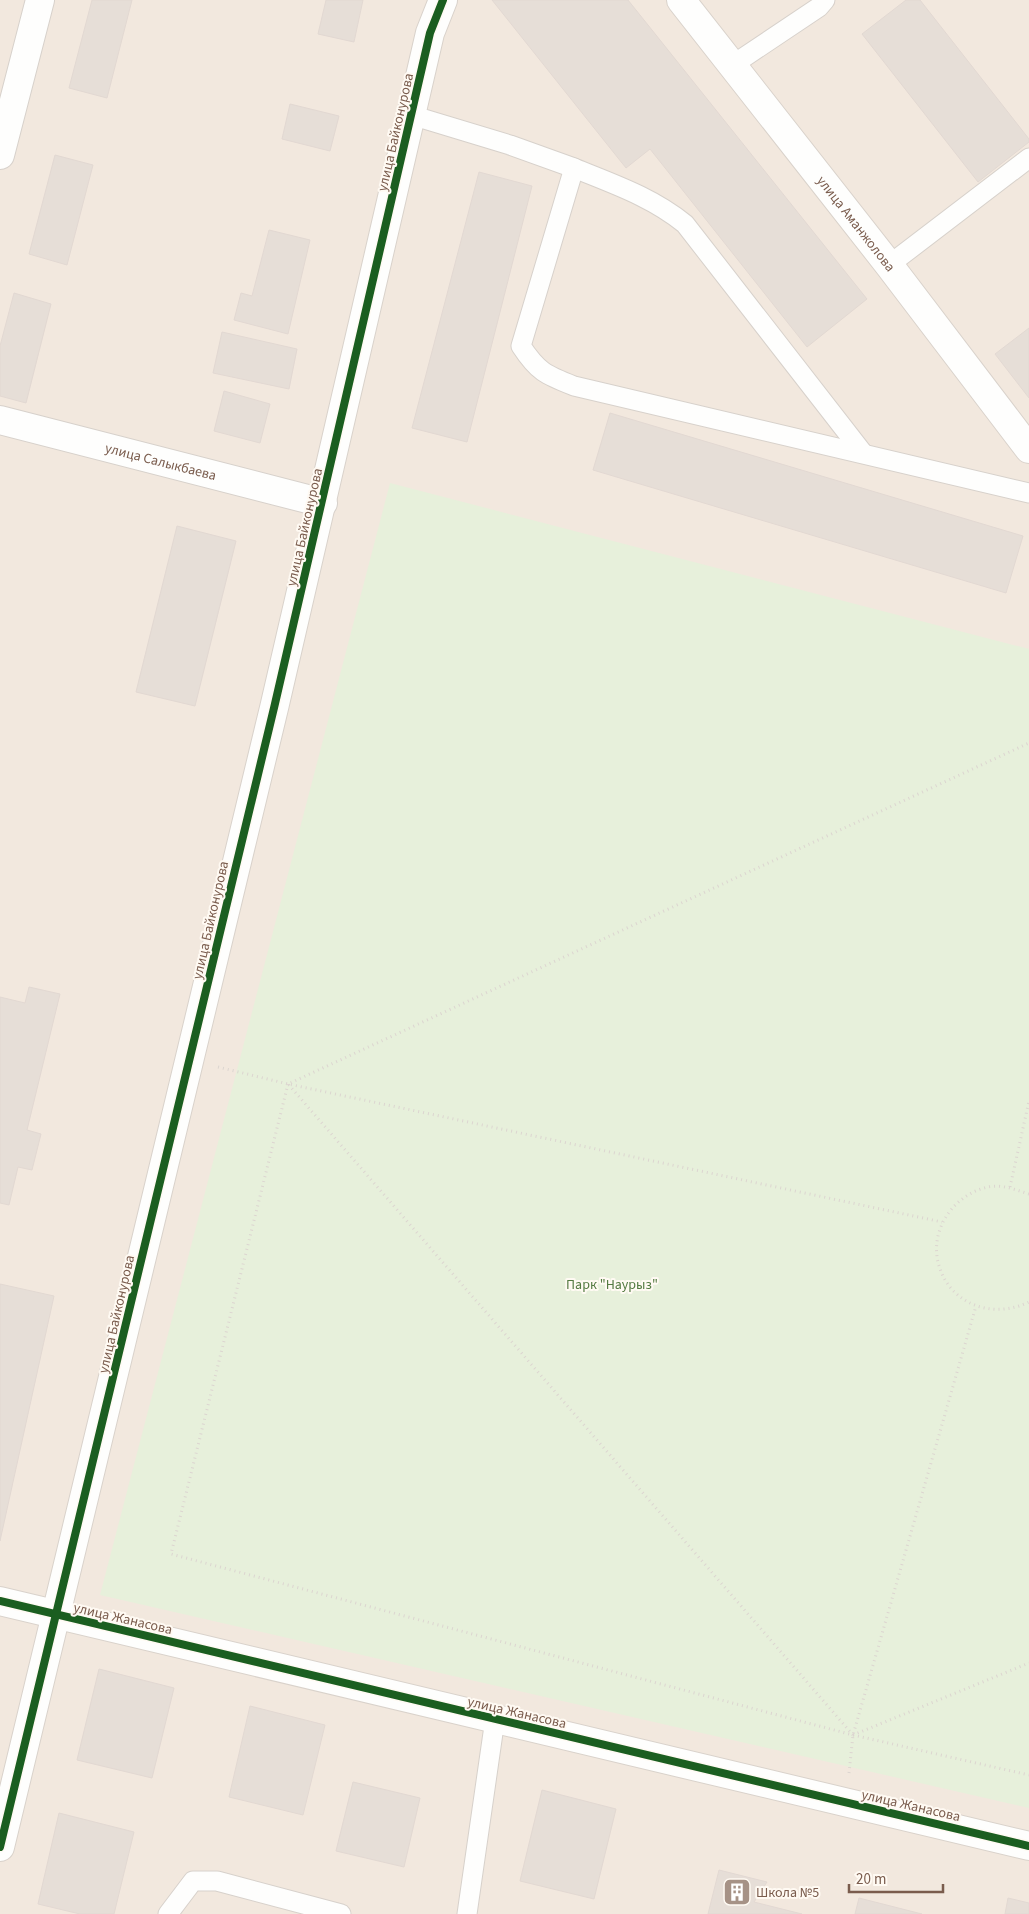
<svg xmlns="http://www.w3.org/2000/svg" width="1029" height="1914" viewBox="0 0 1029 1914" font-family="'Source Sans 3',sans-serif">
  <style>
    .residential { fill: #f2e8de }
    .green { fill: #e7f0db }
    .building { fill: #e6ded7; stroke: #e2d8d2 }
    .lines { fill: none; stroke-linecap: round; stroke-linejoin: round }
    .lane-casing { stroke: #d7d1cb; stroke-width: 21 }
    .street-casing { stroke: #d7d1cb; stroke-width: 30 }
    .secondary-casing { stroke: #d9d2cb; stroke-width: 30 }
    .path { stroke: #dcd5d0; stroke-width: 3; stroke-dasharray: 1 4; stroke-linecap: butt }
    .lane { stroke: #fefefd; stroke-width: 19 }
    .street { stroke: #fefefd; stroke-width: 28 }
    .secondary { stroke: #fefefd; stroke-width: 28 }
    .cycleway-casing { stroke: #fffaf3; stroke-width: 11 }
    .cycleway { stroke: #1b5e20; stroke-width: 8 }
    .labels { text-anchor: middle; stroke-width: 4; stroke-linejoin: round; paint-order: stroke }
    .street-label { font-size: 14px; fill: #7a5c4d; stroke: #fffaf3 }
    .park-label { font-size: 14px; fill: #537a41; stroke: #fffaf3 }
    .poi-label { font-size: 14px; fill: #7a5c4d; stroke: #fffaf3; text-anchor: start }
  </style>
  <rect width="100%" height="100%" fill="#f9f5f0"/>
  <rect class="residential" x="0" y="0" width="1029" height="1914"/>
  <polygon class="green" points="390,483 1029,649 1029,1808 100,1595"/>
  <g class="building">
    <polygon points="92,0 132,0 107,98 69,88"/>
    <polygon points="326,0 363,0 354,42 318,34"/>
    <polygon points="492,0 628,0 867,299 807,347 650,149 626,168"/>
    <polygon points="906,0 920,0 1029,139 1029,142 978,182 862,34"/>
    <polygon points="290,104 339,116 330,151 282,139"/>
    <polygon points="55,155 93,165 67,265 29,254"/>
    <polygon points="479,172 532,186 467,442 412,428"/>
    <polygon points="269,230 310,240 288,334 234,320 241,293 252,296"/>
    <polygon points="14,293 51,304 26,403 0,396 0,346"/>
    <polygon points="1029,328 1029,398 995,354"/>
    <polygon points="222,332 297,349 289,389 213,373"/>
    <polygon points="224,391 270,404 260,443 214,431"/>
    <polygon points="610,413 1023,536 1006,593 593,470"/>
    <polygon points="177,526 236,541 195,706 136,692"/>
    <polygon points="29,987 60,994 27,1130 41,1134 32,1170 18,1167 9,1205 0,1203 0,997 25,1003"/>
    <polygon points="0,1284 54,1296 0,1541"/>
    <polygon points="99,1669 174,1688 152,1778 77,1760"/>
    <polygon points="250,1706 325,1725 303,1815 229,1797"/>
    <polygon points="353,1782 420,1798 404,1867 336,1851"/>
    <polygon points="542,1790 616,1809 594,1899 520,1881"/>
    <polygon points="59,1813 134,1832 114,1914 80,1914 38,1904"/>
    <polygon points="719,1870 767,1882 754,1902 802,1914 708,1914"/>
    <polygon points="859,1898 922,1914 855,1914"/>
    <polygon points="1008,1898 1029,1903 1029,1914 1005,1914"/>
  </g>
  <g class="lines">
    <g class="lane-casing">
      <g id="lane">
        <polyline points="731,66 819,7 825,0"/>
        <path d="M411 115 510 145 574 168 521 346C538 372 546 375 574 386L1029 493"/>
        <path d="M574 168C613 184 652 197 685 224L863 453"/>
        <polyline points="889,265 1029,158"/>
        <polyline points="168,1914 193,1881 217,1881 341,1914"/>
        <polyline points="467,1914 495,1719"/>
      </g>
    </g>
    <g class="street-casing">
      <g id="street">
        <polyline points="0,155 40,0"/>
        <path id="s1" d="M0 420 323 503"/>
      </g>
    </g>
    <g class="secondary-casing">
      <g id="secondary">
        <path id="s2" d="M681 0 889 265 1029 449"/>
        <polyline points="0,1601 1029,1846"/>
        <path d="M0 1847C149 1243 292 639 430 33L443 0"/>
      </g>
    </g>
    <g class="path">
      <polyline points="218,1067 288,1084 1029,743"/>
      <polyline points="288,1084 171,1554 853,1735 1029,1775"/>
      <polyline points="1010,1187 1029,1101"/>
      <path d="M1029 1194C1016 1190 1002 1184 988 1187 955 1194 930 1228 938 1262 948 1304 992 1320 1029 1302"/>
      <polyline points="853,1735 288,1084 942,1222"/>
      <polyline points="853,1735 1029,1663"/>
      <polyline points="849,1773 853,1735 976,1306"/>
    </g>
    <use href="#lane" class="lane"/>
    <use href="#street" class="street"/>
    <use href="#secondary" class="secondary"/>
    <g class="cycleway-casing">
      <g id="cycleway">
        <polyline points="0,1601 1029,1846"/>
        <path d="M0 1847C149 1243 292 639 430 33L443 0"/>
      </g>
    </g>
    <use href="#cycleway" class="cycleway"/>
  </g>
  <defs>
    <g id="building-square" transform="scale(1.4375)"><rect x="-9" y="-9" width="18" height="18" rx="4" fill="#a69286" stroke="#fffaf3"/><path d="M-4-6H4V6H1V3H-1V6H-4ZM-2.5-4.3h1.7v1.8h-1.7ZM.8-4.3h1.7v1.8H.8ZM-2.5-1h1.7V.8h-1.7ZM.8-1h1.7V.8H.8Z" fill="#fff"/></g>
  </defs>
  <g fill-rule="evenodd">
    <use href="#building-square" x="737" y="1892"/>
  </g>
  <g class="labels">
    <g class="street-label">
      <text transform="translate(395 132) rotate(-77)" y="5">улица Байконурова</text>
      <text dy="5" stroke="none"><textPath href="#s2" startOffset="284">улица Аманжолова</textPath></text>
      <text dy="5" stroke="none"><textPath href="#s1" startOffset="166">улица Салыкбаева</textPath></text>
      <text transform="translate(304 527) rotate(-77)" y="5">улица Байконурова</text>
      <text transform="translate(210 920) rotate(-77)" y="5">улица Байконурова</text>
      <text transform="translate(116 1314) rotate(-77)" y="5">улица Байконурова</text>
      <text transform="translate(123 1618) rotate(13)" y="5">улица Жанасова</text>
      <text transform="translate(517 1712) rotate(13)" y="5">улица Жанасова</text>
      <text transform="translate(911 1805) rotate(13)" y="5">улица Жанасова</text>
    </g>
    <g class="park-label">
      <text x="612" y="1289">Парк "Наурыз"</text>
    </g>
    <g class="poi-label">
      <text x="756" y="1897">Школа №5</text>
    </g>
  </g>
  <path d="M849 1884v8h94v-8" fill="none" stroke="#7a5c4d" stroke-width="2.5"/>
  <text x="856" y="1884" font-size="15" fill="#7a5c4d" stroke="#fffaf3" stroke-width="4" paint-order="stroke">20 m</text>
</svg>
